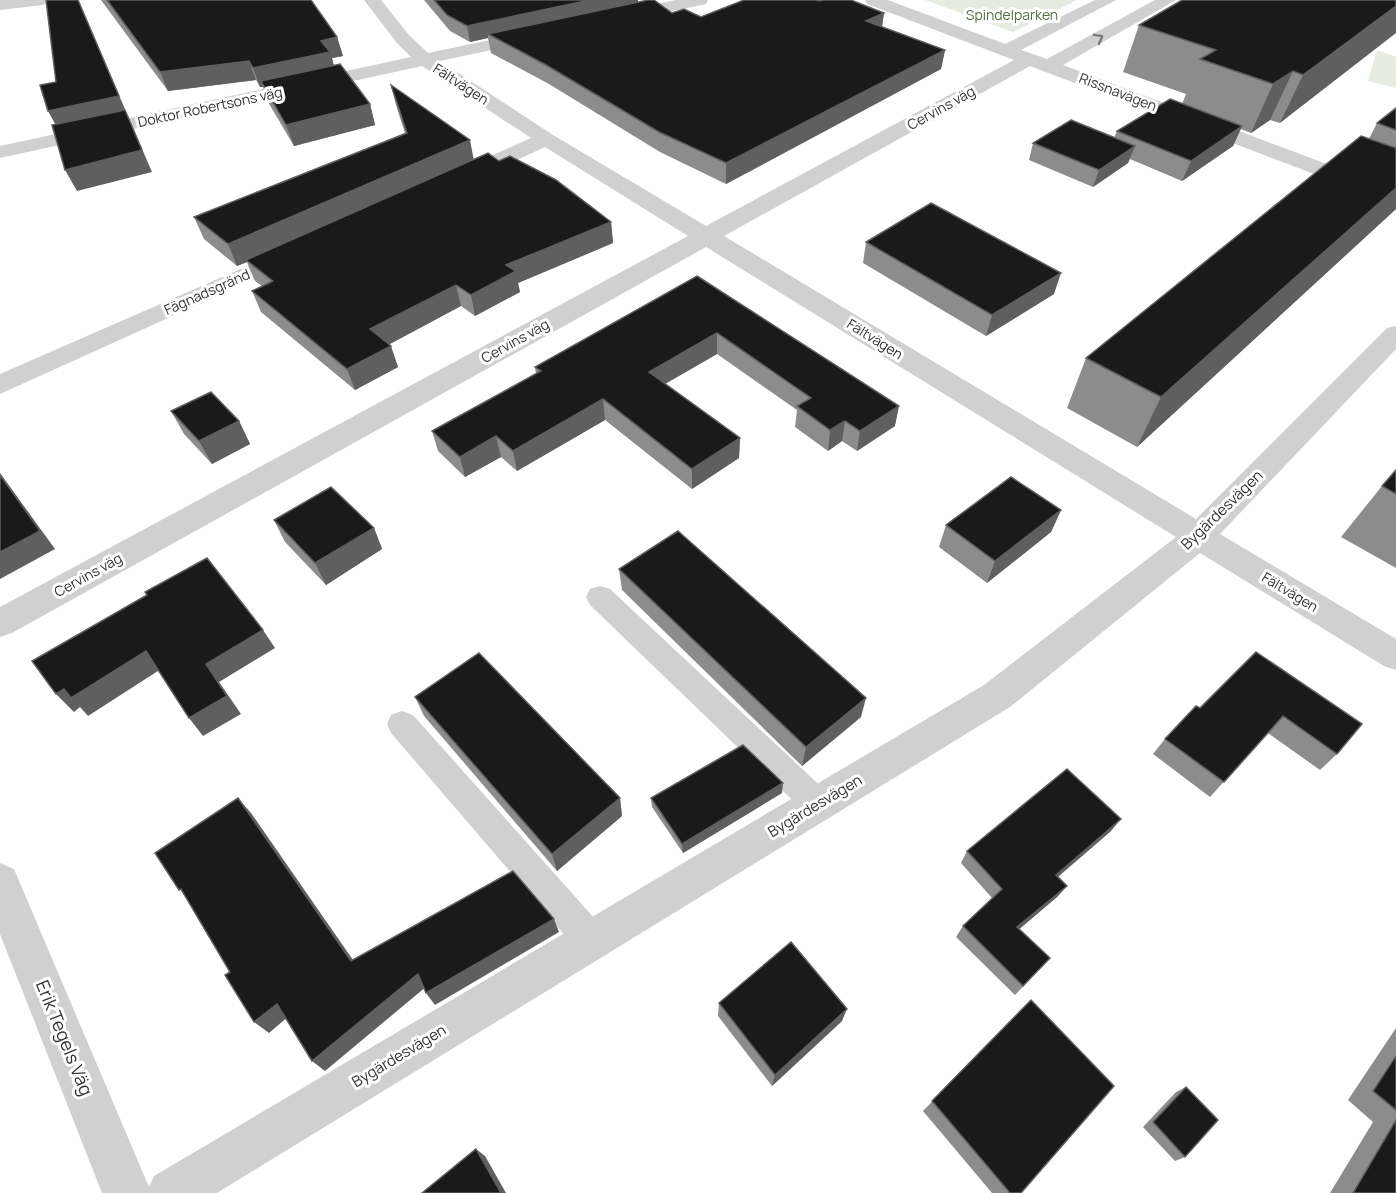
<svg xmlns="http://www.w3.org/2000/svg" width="1396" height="1193" viewBox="0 0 1396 1193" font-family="Manrope,sans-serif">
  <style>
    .green { fill: #e6ecdf }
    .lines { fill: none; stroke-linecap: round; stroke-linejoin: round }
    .lane { fill: #d0d0d0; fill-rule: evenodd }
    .street { fill: #d0d0d0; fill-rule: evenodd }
    .wall { fill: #8c8c8c }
    .shaded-wall { fill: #5f5f5f }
    .building { fill: #1a1a1a; stroke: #5f5f5f; stroke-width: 1.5 }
    .oneway { stroke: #7a7a7a }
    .labels { text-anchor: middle; stroke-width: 6; stroke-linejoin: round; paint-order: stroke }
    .far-park-label { font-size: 14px; fill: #56703f; stroke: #fff }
    .far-street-label { font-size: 14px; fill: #333; stroke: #fff }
    .street-label { font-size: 15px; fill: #333; stroke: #fff }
    .near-street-label { font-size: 18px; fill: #333; stroke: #fff }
  </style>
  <rect width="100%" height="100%" fill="#fff"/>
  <g class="green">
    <polygon points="925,0 1077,0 1013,32"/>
    <polygon points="1377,50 1396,57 1396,88 1368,81"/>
  </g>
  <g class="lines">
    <g class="lane">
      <polygon points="600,586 610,589 829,794 834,804 829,814 818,819 807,814 590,605 586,597 590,589"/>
      <polygon points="402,711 413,715 603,928 608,940 603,952 591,957 579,952 391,733 387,724 391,715"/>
    </g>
    <g class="street">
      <polygon points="0,0 51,0 43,5 0,10"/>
      <polygon points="364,0 381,0 409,35 428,53 532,31 538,32 541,36 538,40 440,61 553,135 706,226 1014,60 867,4 865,0 888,0 1005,44 1095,0 1116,0 1021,50 1047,59 1155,0 1176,0 1063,65 1396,190 1396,205 1030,66 724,236 1196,519 1387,328 1396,326 1396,349 1220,534 1396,639 1396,670 1384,666 1200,553 1010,707 217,1193 102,1193 0,934 0,863 14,869 149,1187 154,1176 984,685 1176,537 706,247 12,633 0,637 0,607 688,236 545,147 466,184 450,184 447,179 450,174 531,138 422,66 0,158 0,146 411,57 397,43"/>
      <polygon points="676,0 708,0 706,4 620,22 611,17 614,13"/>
      <polygon points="293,246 301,248 305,253 301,258 0,394 0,374"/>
    </g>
  </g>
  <g class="wall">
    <polygon points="101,0 311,0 337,37 343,56 332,58 334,66 370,104 375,125 294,146 268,102 263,87 260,87 256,80 168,91"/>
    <polygon points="424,0 638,0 638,2 672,13 701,17 820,1 884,13 882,27 945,50 941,69 726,184 660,152 549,84 491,53 488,38 470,42 450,31"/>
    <polygon points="1396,0 1280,123 1270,120 1251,133 1241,129 1233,146 1182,181 1130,159 1128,163 1093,187 1029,160 1033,143 1114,138 1117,131 1182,104 1186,94 1123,72 1139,25"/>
    <polygon points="391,85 474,160 499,161 611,222 613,243 518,283 520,292 475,316 461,306 389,344 398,367 355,390 261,312 252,291 262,286 255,281 247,262 237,266 204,239 194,217 405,133 396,105"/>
    <polygon points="1396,108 1396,209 1137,447 1067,408 1086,358 1369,139 1377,123"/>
    <polygon points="866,242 1054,294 986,336 863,263"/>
    <polygon points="697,276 895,426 857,451 842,441 828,451 795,427 797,410 717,354 665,384 740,438 739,458 692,489 605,420 517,471 501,457 465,477 438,451 432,431 536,374 535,367"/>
    <polygon points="171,411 239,421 250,444 212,464 184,434"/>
    <polygon points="1396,470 1396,568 1341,537 1382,486"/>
    <polygon points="1061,510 1051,532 987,583 939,547 946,525"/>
    <polygon points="274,520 374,528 382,549 326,585 285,542"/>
    <polygon points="619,569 861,717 802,766 622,590"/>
    <polygon points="1256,652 1337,754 1320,770 1268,733 1210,797 1153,754 1165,739 1200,708"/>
    <polygon points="415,697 620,798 622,816 557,871 424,716"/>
    <polygon points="782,793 683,853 652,807 651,798"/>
    <polygon points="1111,831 1058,877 1067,886 1057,897 1019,929 1050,958 1015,995 956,937 963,926 992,898 961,863 967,851"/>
    <polygon points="1031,1000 1021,1193 992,1193 923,1111"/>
    <polygon points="719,1003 842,1021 772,1086 718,1016"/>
    <polygon points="1396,1028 1396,1193 1330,1193 1373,1122 1348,1100"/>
    <polygon points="1186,1087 1185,1157 1175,1161 1143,1127 1176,1092"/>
  </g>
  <g class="shaded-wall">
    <polygon points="78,0 152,172 77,191 65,170 59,131 48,111"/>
    <polygon points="590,0 638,0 638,6 488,34 488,38 470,42 467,26"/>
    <polygon points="1396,6 1396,33 1280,123 1303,75"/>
    <polygon points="884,13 881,32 866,21"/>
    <polygon points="337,37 343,56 332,58 335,71 261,81 263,87 260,87 253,68 321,41"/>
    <polygon points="945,50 941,69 726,184 726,163"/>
    <polygon points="249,61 256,80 168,91 160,72"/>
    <polygon points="1293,71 1270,120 1251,133 1273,84"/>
    <polygon points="370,104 375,125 294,146 286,125"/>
    <polygon points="1242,126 1233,146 1182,181 1191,161"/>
    <polygon points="470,140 474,161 246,260 247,262 237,266 228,244"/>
    <polygon points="1135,146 1128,163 1093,187 1099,170"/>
    <polygon points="1396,188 1396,209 1137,447 1161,397"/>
    <polygon points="611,222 613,243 518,283 520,292 475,316 471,295 506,265"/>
    <polygon points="1061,273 1054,294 986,336 992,315"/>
    <polygon points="456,285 461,306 377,351 370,329"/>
    <polygon points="717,333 717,354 651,392 649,372"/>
    <polygon points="391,346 398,367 355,390 347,369"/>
    <polygon points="603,399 605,420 517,471 513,451"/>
    <polygon points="899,406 895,426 857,451 860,431"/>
    <polygon points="239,421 250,444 212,464 199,441"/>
    <polygon points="845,421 842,441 828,451 830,430"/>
    <polygon points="496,436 501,457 465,477 460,457"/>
    <polygon points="740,438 739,458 692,489 692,469"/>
    <polygon points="0,473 55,549 0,579"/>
    <polygon points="1061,510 1051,532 987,583 995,561"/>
    <polygon points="374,528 382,549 326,585 315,563"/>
    <polygon points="263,630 275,648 219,682 241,714 203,736 189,718 206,664"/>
    <polygon points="146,651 161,669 88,716 80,707 74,712 56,694 64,689"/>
    <polygon points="866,698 861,717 802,766 806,747"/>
    <polygon points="783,783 782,793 683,853 682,844"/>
    <polygon points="238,798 251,813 362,973 351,961"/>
    <polygon points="620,798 622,816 557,871 552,854"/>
    <polygon points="1121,819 1111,831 1047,886 1056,875"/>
    <polygon points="1067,886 1057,897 1009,938 1017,927"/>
    <polygon points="554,919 559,932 435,1005 426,993"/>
    <polygon points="418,974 427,986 325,1071 312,1061"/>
    <polygon points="277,1004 290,1015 269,1033 254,1022"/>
    <polygon points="847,1009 842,1021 772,1086 775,1075"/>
    <polygon points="476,1149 485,1156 506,1193 501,1193"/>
  </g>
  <g class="building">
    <polygon points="46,0 78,0 119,96 48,111 40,85 56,82"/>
    <polygon points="107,0 311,0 337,37 321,41 330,52 253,68 249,61 160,72"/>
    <polygon points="434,0 590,0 467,26 447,15"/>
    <polygon points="648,0 654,0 672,13 684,9 701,17 744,0 816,0 820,1 823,0 851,0 884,13 866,21 945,50 726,163 659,132 546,65 488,34"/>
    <polygon points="1182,0 1396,0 1396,6 1303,75 1293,71 1273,84 1200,59 1216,50 1139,25"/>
    <polygon points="340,64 370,104 286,125 261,81"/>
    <polygon points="391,85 470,140 228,244 194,217 407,133"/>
    <polygon points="1170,99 1242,126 1191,161 1117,131"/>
    <polygon points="1396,108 1396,130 1377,123"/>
    <polygon points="125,110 142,150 65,170 52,125"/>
    <polygon points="1071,120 1135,146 1099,170 1033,143"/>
    <polygon points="1361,136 1396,148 1396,188 1161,397 1086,358"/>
    <polygon points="488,153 499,161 510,156 556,180 611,222 506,265 516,271 471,295 456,285 370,329 391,346 347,369 252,291 273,281 246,260"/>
    <polygon points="931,203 1061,273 992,315 866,242"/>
    <polygon points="697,276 899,406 860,431 845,421 830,430 797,406 811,398 717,333 649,372 740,438 692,469 603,399 513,451 496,436 460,457 432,431 541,371 535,367"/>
    <polygon points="211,392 239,421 199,441 171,411"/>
    <polygon points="1396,470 1396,494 1382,486"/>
    <polygon points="0,475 40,531 0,552"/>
    <polygon points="1011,477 1061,510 995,561 946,525"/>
    <polygon points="331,487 374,528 315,563 274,520"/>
    <polygon points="678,531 866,698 806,747 619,569"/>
    <polygon points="207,558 263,630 206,664 227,696 189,718 146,651 71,698 64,689 56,694 32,661 147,595 145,592"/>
    <polygon points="1256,652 1362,724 1337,754 1283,716 1224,782 1165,739 1196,706 1200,708"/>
    <polygon points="479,653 620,798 552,854 415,697"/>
    <polygon points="743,745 783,783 682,844 651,798"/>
    <polygon points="1067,769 1121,819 1056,875 1067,886 1017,927 1050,958 1023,986 963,926 1002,889 967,851"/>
    <polygon points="238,798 351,961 513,871 554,919 426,993 418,974 312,1061 277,1004 254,1022 225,975 230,972 181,889 179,890 155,853"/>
    <polygon points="791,942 847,1009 775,1075 719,1003"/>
    <polygon points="1031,1000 1114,1086 1021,1193 1010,1193 932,1101"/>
    <polygon points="1396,1056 1396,1110 1373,1091"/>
    <polygon points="1186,1087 1218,1120 1185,1157 1153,1122"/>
    <polygon points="1396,1120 1396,1193 1353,1193"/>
    <polygon points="476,1149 501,1193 422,1193"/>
  </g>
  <defs><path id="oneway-chevron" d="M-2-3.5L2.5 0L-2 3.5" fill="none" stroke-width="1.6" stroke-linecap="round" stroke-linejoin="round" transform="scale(1.5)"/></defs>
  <use class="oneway" href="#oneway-chevron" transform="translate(1099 38) rotate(-29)"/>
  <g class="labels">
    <g class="far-park-label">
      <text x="1012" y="20">Spindelparken</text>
    </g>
    <g class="far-street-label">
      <text transform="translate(461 84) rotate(33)" y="5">Fältvägen</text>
      <text transform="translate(1118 92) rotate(21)" y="5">Rissnavägen</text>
      <text transform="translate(210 107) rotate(-12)" y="5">Doktor Robertsons väg</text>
      <text transform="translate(941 108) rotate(-29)" y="5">Cervins väg</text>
      <text transform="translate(207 292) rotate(-24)" y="5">Fägnadsgränd</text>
      <text transform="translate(875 339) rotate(32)" y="5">Fältvägen</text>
      <text transform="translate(515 341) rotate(-29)" y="5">Cervins väg</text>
      <text transform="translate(88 575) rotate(-29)" y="5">Cervins väg</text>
      <text transform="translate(1290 592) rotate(31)" y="5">Fältvägen</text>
    </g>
    <g class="street-label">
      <text transform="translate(1222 510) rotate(-44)" y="5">Bygärdesvägen</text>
      <text transform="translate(815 806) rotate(-31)" y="5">Bygärdesvägen</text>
      <text transform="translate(399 1056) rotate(-31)" y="5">Bygärdesvägen</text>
    </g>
    <g class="near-street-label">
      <text transform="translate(64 1038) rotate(68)" y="6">Erik Tegels Väg</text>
    </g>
  </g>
</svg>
